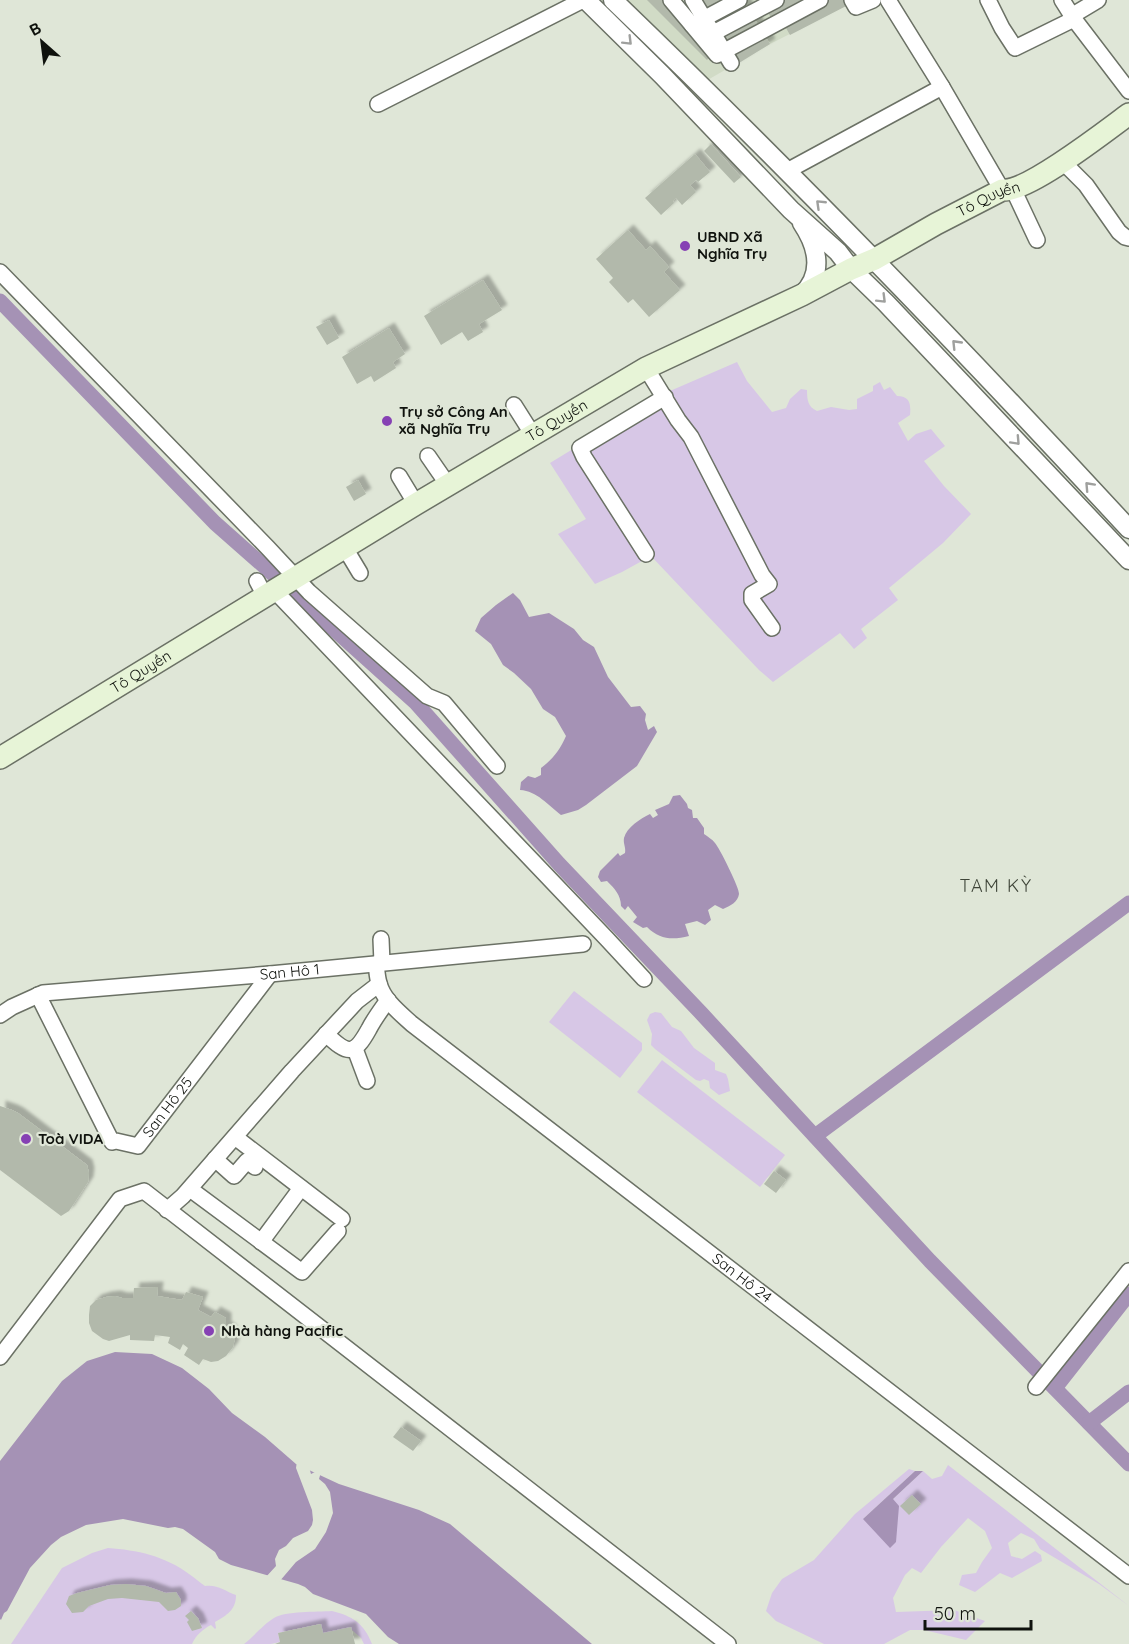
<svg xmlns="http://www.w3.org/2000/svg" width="1129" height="1644" viewBox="0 0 1129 1644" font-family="Quicksand,sans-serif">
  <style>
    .built { fill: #d1dbc6 }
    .green { fill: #d7c7e6 }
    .water { fill: #a592b5 }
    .pier { fill: #dfe6d7 }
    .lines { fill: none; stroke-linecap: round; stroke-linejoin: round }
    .canal { stroke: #a592b5; stroke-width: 15 }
    .building { fill: #b2b9ab; filter: url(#shadow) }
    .minor-casing { stroke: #6b7165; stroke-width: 18 }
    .tertiary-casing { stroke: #6b7165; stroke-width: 21 }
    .secondary-casing { stroke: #6b7165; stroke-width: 24 }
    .minor { stroke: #fff; stroke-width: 15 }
    .tertiary { stroke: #fff; stroke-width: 18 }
    .secondary { stroke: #e7f4d7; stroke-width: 21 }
    .oneway { stroke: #9fa09e }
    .poi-dot { fill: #8641b4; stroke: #dfe6d7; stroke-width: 2 }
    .labels { text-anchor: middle; stroke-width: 4.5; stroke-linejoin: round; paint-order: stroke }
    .street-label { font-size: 15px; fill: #0f120d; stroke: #dfe6d7 }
    .poi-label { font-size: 15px; font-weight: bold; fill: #0f120d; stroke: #dfe6d7; text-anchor: start }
    .quarter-label { font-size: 18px; letter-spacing: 1.5px; fill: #3f4539; stroke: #dfe6d7 }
  </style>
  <defs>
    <filter id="shadow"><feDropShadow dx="5.5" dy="-5.5" stdDeviation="1.5" flood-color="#0004"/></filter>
  </defs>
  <rect width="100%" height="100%" fill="#dfe6d7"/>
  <polygon class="built" points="592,0 857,0 770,44 692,89"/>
  <g class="green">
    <path d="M737 362 747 381 772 412 786 408 790 399 801 389 807 390C807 400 808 407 817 411L831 407 849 410 857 409V399L873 391V386L880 382 884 390 890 387 897 396C910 396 911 404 910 415L898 423 908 441 916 434 931 429 945 446 924 461 944 486 971 514 943 543 889 588 898 600 861 629 867 638 854 649 840 633 773 682 759 670 651 556 622 572 595 584 558 534 586 519 550 463 663 394Z"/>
    <polygon points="574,991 642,1043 642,1050 620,1078 549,1022"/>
    <polygon points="655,1012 661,1013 672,1027 681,1031 694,1048 715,1063 715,1070 726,1074 728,1079 730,1091 719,1095 710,1088 709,1081 704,1079 700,1081 696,1080 655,1049 651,1045 652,1034 647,1020 650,1014"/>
    <polygon points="662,1060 785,1155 760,1187 637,1092"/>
    <polygon points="948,1465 1129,1606 1099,1584 1040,1549 1034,1539 1021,1533 1008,1543 1011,1556 1022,1559 1035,1551 1041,1555 1042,1561 1012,1578 1000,1573 975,1592 959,1585 962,1575 976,1573 982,1562 992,1548 985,1531 968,1518 941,1547 921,1573 912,1568 905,1575 893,1598 896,1612 954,1610 985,1621 966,1640 924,1630 910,1630 884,1644 824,1644 776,1621 766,1611 772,1593 782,1579 814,1560 855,1514 909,1469 915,1471 863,1519 893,1499 923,1471 932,1479 942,1476"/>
    <path d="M108 1548C137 1550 165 1556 189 1574 195 1578 199 1582 205 1586 217 1584 225 1591 236 1595 236 1610 227 1615 215 1622L216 1628 215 1629 211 1625C203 1629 196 1635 192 1644H11L62 1568 92 1553Z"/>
    <path d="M332 1611C352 1616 364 1623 372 1644H364L361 1638 352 1630 323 1633 320 1624 278 1633 280 1642 271 1644H244C253 1637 265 1623 274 1618 285 1611 317 1612 332 1611Z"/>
  </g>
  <g class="water">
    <path d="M513 593 520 600 529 617 549 613 574 629 583 640 594 647 608 677 631 707 640 706 646 714 645 720 648 730 654 726 657 732 637 766 586 805 578 810 561 815C548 805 537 791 520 790L521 782 528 776 535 778 541 775V768C553 759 560 750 566 736L555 717 543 709 531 689 514 673 503 665 491 644 475 631 481 618 496 605Z"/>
    <path d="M680 795 687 804 688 808 692 810 693 818H697L704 828V834C708 837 712 839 715 843 719 847 740 889 739 894 738 902 730 906 723 909L715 905 708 910 711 920 705 925 697 921 685 924 689 936C673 940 660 940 647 927L643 928 633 922 637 917 628 906 625 910 621 906C621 895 614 888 607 881L601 882 598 877 600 871 618 853 620 856 625 853C626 847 623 844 624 838 627 827 640 819 650 814L653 818 658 815 655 810 669 804 673 796Z"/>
    <polygon points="115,1352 152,1354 182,1368 209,1389 232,1413 265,1437 296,1464 339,1484 419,1510 450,1524 592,1644 399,1644 388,1637 366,1614 313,1594 305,1587 298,1584 231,1565 219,1559 215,1552 183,1529 175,1527 168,1528 123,1519 86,1525 61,1537 51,1545 30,1568 7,1611 4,1613 1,1620 0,1619 0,1461 62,1381 87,1361"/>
    <polygon points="915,1471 923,1471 893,1499 899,1506 896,1542 890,1548 863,1519"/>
  </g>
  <polygon class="pier" points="297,1461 309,1467 311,1474 315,1472 314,1469 321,1472 319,1479 325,1484 330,1492 333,1513 326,1532 315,1549 296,1562 279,1582 265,1578 276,1566 275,1559 279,1550 286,1546 293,1538 308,1531 312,1525 313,1520 312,1510 296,1468"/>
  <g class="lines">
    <g class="canal">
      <polyline points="0,301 215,523 274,575"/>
      <polyline points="298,597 416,703 559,864 702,1014 930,1261 1129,1464"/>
      <polyline points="815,1136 1129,903"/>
      <polyline points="1055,1388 1129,1294"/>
      <polyline points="1089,1423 1129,1392"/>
    </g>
  </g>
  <g class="building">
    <polygon points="647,0 662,0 714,52 707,60"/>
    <polygon points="684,0 743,0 770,44 726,71"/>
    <polygon points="762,0 848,0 850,4 790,35 786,28 778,32"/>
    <polygon points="711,144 741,177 734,183 704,151"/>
    <polygon points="695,154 710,172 698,182 696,180 690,185 696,192 682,205 676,198 673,201 674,203 661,215 645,198"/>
    <polygon points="628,230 646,250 650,246 669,267 664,272 680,290 649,317 633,299 628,303 609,282 613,278 596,259"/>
    <polygon points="483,280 502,310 479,324 483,332 468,341 462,332 441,345 424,316"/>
    <polygon points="329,320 339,338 327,345 316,327"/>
    <polygon points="389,328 405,354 393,362 396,368 374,382 371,376 357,384 342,357"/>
    <polygon points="358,480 366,494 354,501 346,487"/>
    <polygon points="0,1106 12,1110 18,1113 87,1165 89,1173 88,1182 69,1211 61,1216 0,1170"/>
    <polygon points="774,1171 786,1180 776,1193 764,1184"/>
    <polygon points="158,1287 157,1296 182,1300 186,1292 203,1297 198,1310 211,1317 215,1312 226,1318 226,1327 230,1329 235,1338 233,1347 226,1356 218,1361 211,1362 203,1359 199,1365 184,1355 188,1348 183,1344 180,1350 168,1343 170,1337 155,1335 154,1341 130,1340 130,1335 109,1341 103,1339 92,1331 89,1323 89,1315 90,1306 96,1300 106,1297 115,1296 122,1298 133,1298 134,1288"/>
    <polygon points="401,1427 421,1441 413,1451 393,1437"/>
    <polygon points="912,1495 921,1504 909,1515 900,1506"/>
    <polygon points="126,1584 146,1586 166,1593 176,1592 181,1600 181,1606 175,1610 168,1611 159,1602 122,1598 108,1599 89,1606 83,1612 72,1613 66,1604 69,1596 77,1593 110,1585"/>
    <polygon points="191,1611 198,1618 202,1628 192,1631 187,1622 189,1620 185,1616"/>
    <polygon points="321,1624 323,1633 351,1627 355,1644 275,1644 280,1642 278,1633"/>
  </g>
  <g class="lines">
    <g class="minor-casing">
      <g id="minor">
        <polyline points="671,0 692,25 739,0"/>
        <polyline points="693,0 731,63"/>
        <polyline points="852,0 856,7 873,0"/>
        <polyline points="888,0 942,87 1002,190"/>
        <polyline points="988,0 1002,28 1015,48 1074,19"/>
        <polyline points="1062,0 1074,19 1129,91"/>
        <polyline points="1073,15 1098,0"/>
        <polyline points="692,25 717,55 820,0"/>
        <polyline points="704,38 776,0"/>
        <polyline points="378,104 583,0"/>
        <polyline points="1063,162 1086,185 1119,232 1125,237 1129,238"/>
        <polyline points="787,171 942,87"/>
        <polyline points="1013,189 1037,240"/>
        <polyline points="0,272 268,548 309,592 427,696 444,703 497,766"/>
        <polyline points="646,368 678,420 691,437 762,575 769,584 752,594 752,600 772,628"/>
        <polyline points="514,405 533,435"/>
        <polyline points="428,456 448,485"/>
        <polyline points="399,476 416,504"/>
        <polyline points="345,548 360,573"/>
        <polyline points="646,554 584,457 580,448 665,397"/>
        <polyline points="257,581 265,596"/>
        <polyline points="274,590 607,939 644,979"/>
        <polyline points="381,939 382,963"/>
        <path id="s1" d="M376 964C377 970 377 977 379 983 383 1000 400 1013 412 1024L1129 1576"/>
        <path id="s2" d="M38 995 112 1142 116 1141 138 1146 270 974"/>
        <path id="s3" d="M0 1015 12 1007 43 993 270 974 583 944"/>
        <path d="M326 1034C348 1055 354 1056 369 1029 374 1019 381 1010 388 1000"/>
        <polyline points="355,1049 367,1081"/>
        <polyline points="235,1137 342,1219"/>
        <polyline points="215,1159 234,1176 247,1161 255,1167"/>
        <polyline points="190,1189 302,1272 338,1231"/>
        <polyline points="167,1210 183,1196 292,1071 357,1001 379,984"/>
        <polyline points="261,1242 301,1188"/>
        <polyline points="0,1357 120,1199 144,1191 728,1644"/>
        <polyline points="1036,1387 1129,1271"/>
      </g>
    </g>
    <g class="tertiary-casing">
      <g id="tertiary">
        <polyline points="586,0 662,75 791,210 838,252 851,269 886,303 1129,560"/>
        <path d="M613 0C791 171 962 348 1129 529"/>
        <path d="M802 295C824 274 818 247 802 223"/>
      </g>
    </g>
    <g class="secondary-casing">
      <g id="secondary">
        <path id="s4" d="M0 758 416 504 646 368 802 295 851 269 875 259 936 224 1002 190C1027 193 1107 130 1129 114"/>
      </g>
    </g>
    <use href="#minor" class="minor"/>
    <use href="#tertiary" class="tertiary"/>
    <use href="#secondary" class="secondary"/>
  </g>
  <defs><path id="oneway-chevron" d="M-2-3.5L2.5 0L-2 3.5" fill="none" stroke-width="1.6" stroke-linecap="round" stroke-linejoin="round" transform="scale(1.5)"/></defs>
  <g class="oneway">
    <use href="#oneway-chevron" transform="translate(628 41) rotate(45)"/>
    <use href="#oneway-chevron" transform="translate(820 204) rotate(-136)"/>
    <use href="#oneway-chevron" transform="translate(882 299) rotate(45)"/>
    <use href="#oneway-chevron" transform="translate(956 344) rotate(-134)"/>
    <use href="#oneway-chevron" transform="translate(1016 441) rotate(47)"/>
    <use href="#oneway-chevron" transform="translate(1089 486) rotate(-133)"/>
  </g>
  <g class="poi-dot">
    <circle cx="685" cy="246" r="6"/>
    <circle cx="387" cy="421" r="6"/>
    <circle cx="26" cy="1139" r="6"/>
    <circle cx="209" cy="1331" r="6"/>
  </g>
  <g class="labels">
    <g class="street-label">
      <text dy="5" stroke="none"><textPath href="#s4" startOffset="1137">Tô Quyền</textPath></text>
      <text dy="5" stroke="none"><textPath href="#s4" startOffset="651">Tô Quyền</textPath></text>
      <text dy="5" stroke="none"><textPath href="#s4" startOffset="165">Tô Quyền</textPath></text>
      <text dy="5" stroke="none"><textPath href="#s3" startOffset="296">San Hô 1</textPath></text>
      <text dy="5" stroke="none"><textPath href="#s2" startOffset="240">San Hô 25</textPath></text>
      <text dy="5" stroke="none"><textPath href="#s1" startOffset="489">San Hô 24</textPath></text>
    </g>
    <g class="poi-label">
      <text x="697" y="242">UBND Xã<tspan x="697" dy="17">Nghĩa Trụ</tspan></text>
      <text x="399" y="417">Trụ sở Công An<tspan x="399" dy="17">xã Nghĩa Trụ</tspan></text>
      <text x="38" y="1144">Toà VIDA</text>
      <text x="221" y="1336">Nhà hàng Pacific</text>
    </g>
    <g class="quarter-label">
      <text x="996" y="892">TAM KỲ</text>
    </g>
  </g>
  <g transform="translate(42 42) rotate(332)" stroke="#dfe6d7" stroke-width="4.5" paint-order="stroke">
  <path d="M0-4.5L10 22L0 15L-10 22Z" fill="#0f120d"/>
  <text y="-9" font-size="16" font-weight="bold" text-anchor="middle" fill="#0f120d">B</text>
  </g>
  <path d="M925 1620v9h106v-9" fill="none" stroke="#0f120d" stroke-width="3"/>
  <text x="934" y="1620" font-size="18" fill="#0f120d" stroke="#dfe6d7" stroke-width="4.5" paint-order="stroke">50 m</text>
</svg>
